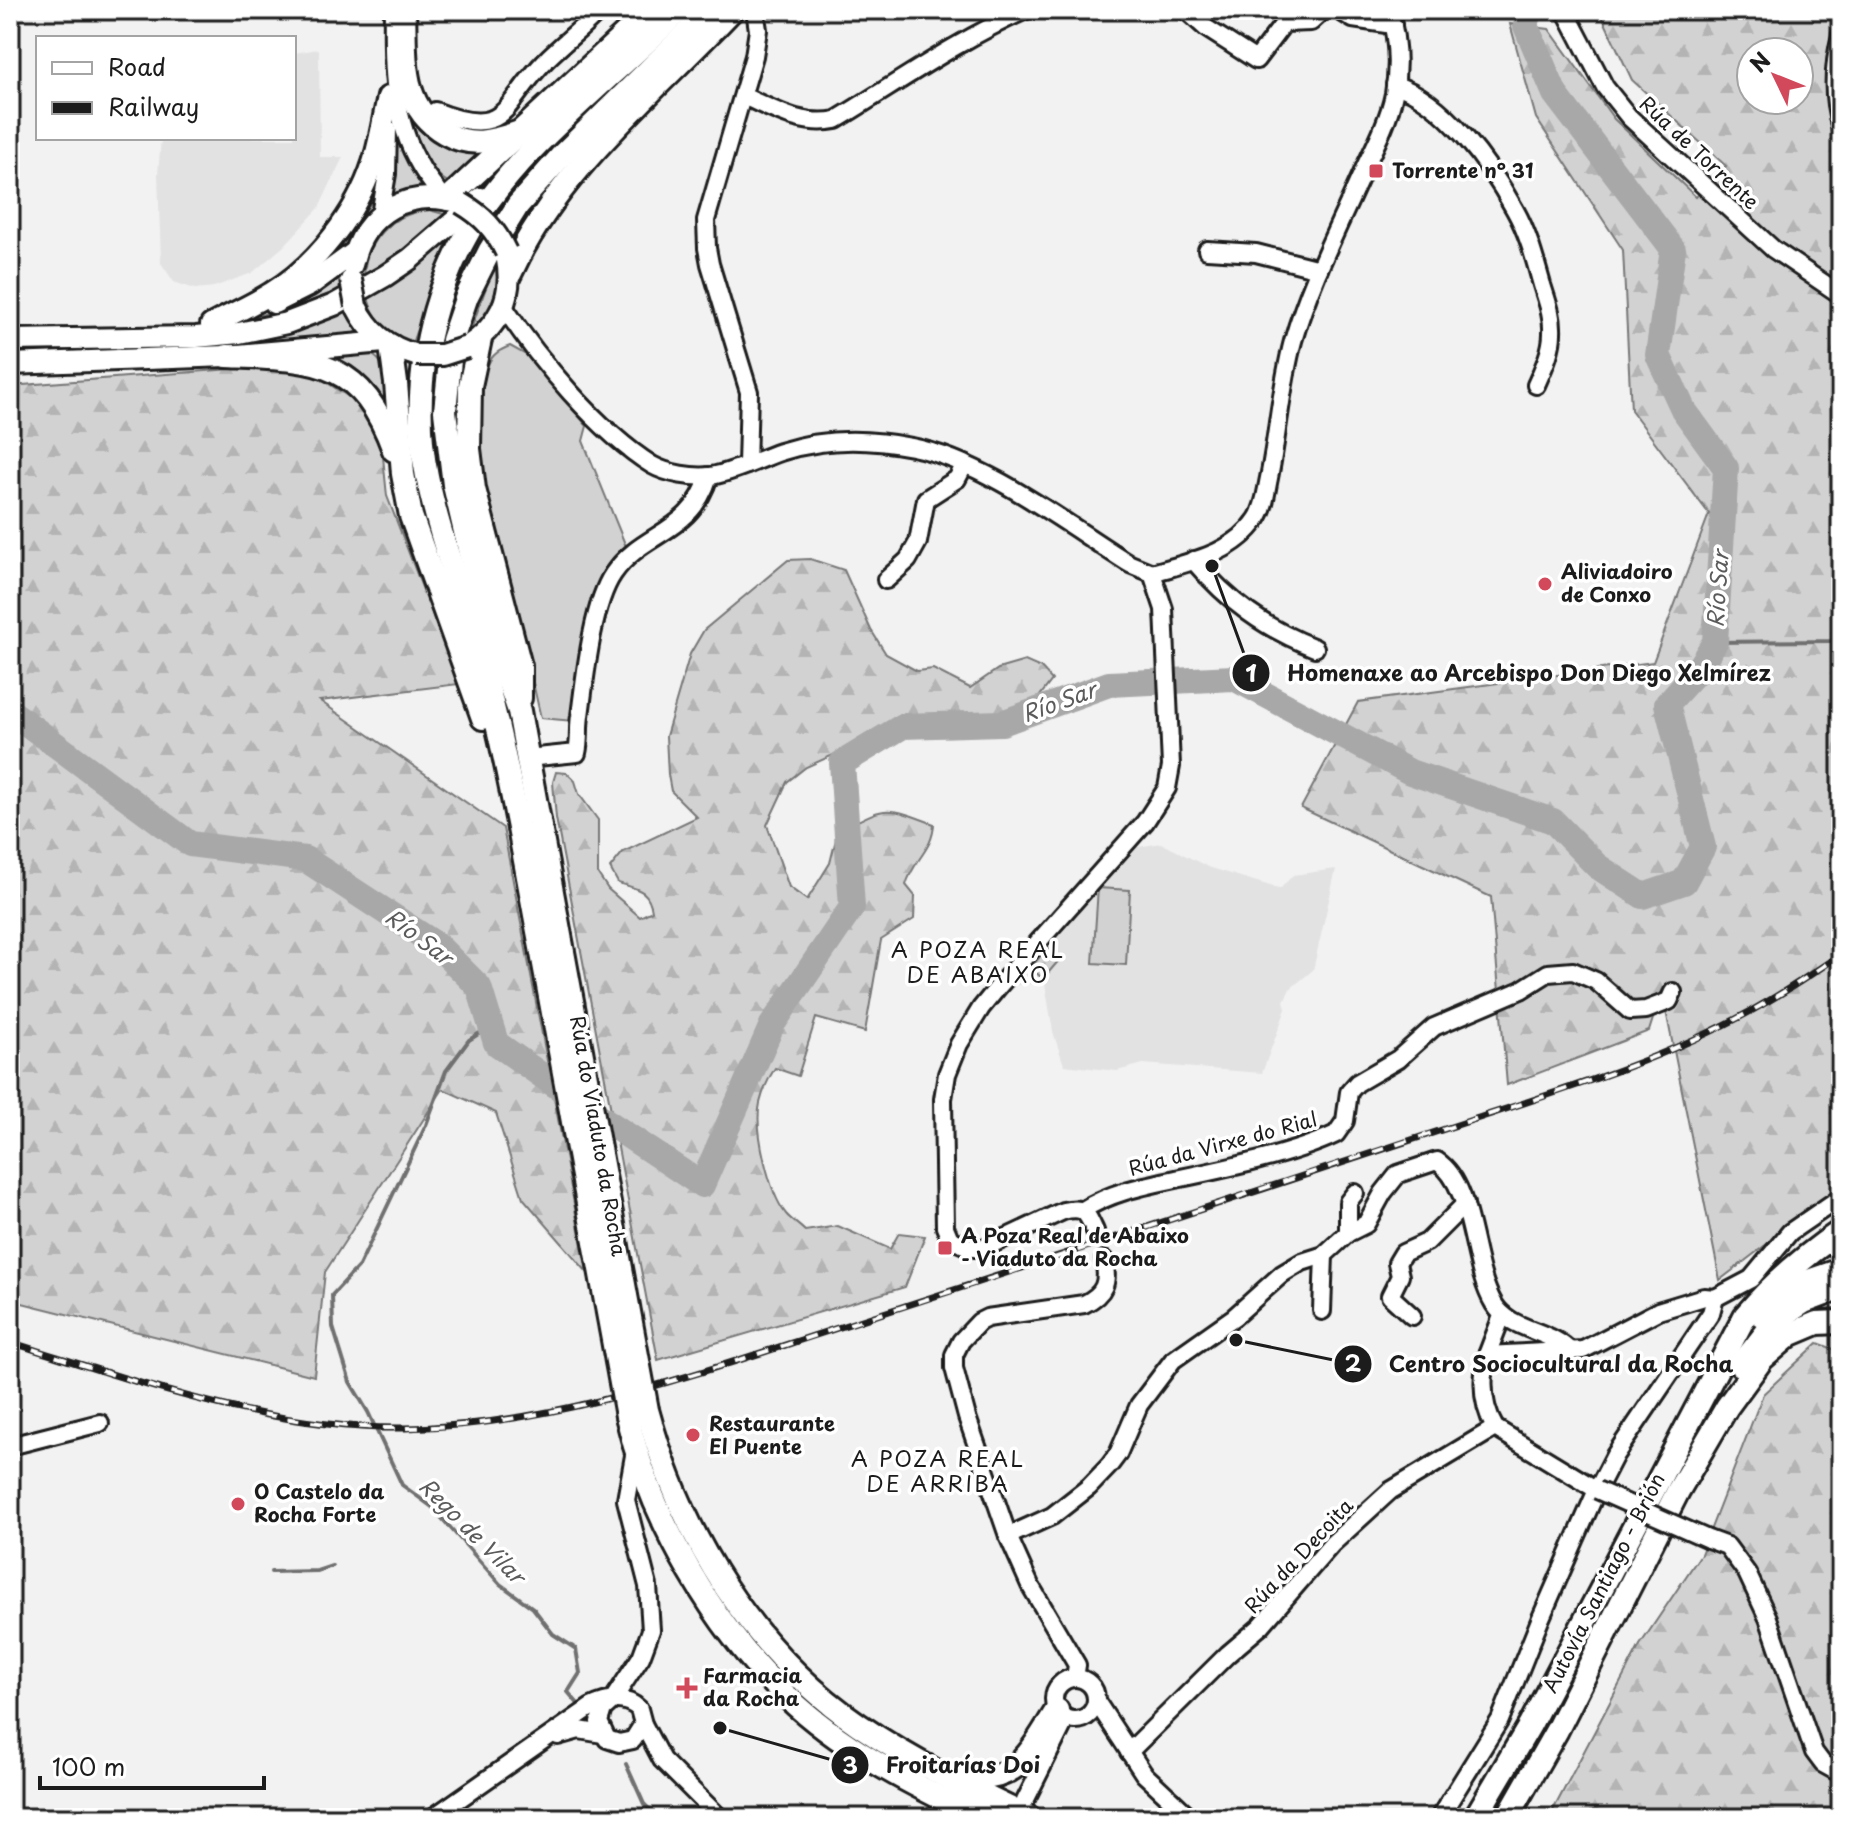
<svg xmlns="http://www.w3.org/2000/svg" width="1851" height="1828" viewBox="0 0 1851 1828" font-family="'Playpen Sans',sans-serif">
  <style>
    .built { fill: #e2e2e2 }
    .grass { fill: #d2d2d2; stroke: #777; stroke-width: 2 }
    .forest { fill: url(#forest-firs); stroke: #777; stroke-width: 2; fill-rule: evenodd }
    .park { fill: url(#park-dots); stroke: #777; stroke-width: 2 }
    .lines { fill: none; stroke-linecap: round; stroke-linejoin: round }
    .stream { stroke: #707070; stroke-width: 4 }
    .river { stroke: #a8a8a8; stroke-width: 26 }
    .minor-tunnel { stroke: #d2d2d2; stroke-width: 16; stroke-dasharray: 16 8; stroke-linecap: butt }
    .minor-casing { stroke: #1c1c1c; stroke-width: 22 }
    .major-casing { stroke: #1c1c1c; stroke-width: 26 }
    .highway-casing { stroke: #1c1c1c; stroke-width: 28 }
    .minor { stroke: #fff; stroke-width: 16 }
    .major { stroke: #fff; stroke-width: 20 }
    .highway { stroke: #fff; stroke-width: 22 }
    .rail-casing { stroke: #1c1c1c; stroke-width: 7 }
    .rail { stroke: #fff; stroke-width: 4; stroke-dasharray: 12; stroke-linecap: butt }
    .minor-bridge-casing { stroke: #1c1c1c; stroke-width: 22; stroke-linecap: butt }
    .major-bridge-casing { stroke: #1c1c1c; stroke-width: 26; stroke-linecap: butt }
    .highway-bridge-casing { stroke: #1c1c1c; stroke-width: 28; stroke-linecap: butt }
    .minor-bridge { stroke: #fff; stroke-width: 16 }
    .major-bridge { stroke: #fff; stroke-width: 20 }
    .highway-bridge { stroke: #fff; stroke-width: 22 }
    .poi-dot { fill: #d1495b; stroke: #fff; stroke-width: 3 }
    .labels { text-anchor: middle; stroke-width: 7; stroke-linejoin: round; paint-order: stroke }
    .street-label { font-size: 20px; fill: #1c1c1c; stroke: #fff }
    .poi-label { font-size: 20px; font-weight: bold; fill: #1c1c1c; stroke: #fff; text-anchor: start }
    .water-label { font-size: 22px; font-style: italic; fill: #5b5b5b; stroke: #fff }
    .neighbourhood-label { font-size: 22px; letter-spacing: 2px; fill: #1c1c1c; stroke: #fff }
    .leader { fill: none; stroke: #1c1c1c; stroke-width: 3 }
    .callout-dot { fill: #1c1c1c; stroke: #fff; stroke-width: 3 }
    .mark-label { font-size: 24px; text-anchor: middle; font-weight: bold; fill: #fff }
    .callout-label { font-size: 22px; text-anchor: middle; font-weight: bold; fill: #1c1c1c; stroke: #fff; stroke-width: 7; stroke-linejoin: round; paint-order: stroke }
  </style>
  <defs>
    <pattern id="forest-firs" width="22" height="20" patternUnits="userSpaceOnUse" patternTransform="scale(2)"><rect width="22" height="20" fill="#d2d2d2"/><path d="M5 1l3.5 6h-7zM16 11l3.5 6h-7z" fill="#b4b4b4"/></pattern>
    <pattern id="park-dots" width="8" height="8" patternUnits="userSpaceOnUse" patternTransform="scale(2)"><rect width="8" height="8" fill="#d2d2d2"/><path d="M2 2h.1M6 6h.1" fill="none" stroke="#b4b4b4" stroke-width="1.8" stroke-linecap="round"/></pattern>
  </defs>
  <rect width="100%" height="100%" fill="#f2f2f2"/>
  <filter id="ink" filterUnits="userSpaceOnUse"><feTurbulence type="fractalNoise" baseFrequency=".0125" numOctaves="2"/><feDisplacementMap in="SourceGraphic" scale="16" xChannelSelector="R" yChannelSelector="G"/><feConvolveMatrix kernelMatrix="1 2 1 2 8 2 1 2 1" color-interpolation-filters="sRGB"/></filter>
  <g filter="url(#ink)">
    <g class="built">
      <polygon points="319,49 320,157 343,157 319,208 284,246 252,273 214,287 195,289 174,282 161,263 158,174 161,138 294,138 294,53"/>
      <polygon points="1161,843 1208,867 1280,889 1293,875 1336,869 1313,970 1290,989 1284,1001 1286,1009 1262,1073 1143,1064 1117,1071 1064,1065 1053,1032 1045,983 1014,985 1133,848"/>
    </g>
    <g class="grass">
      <path d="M412 114 490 149 449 183C427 171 416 137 410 115Z"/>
      <polygon points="395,129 402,149 421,186 394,194"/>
      <polygon points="381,146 378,192 356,225 342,252 294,284"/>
      <path d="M429 210 451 216 364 281C363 241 390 214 429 210Z"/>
      <path d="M450 238 412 343C391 335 374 321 368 298Z"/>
      <path d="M495 263C503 290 488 313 470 332Z"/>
      <polygon points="339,279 342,293 290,314 210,329 264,314"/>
      <polygon points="345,306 358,332 326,339 221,345 286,330"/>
      <path d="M510 346 530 357 587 426 583 441 627 549C584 581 582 657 574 705L573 721 541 718C534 688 528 658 520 629 504 563 460 427 488 365 492 354 500 350 510 346Z"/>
      <path d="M364 353C391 355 386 392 389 413 373 383 353 375 324 358L326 355Z"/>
      <polygon points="1098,888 1130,890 1126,965 1093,963"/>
    </g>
    <g class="forest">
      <path d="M1599 10H1841V1187L1720 1280 1662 991 1649 1031 1507 1085 1491 897 1301 808 1358 702 1653 662 1709 514 1631 410 1623 250 1536 118 1510 24 1549 29 1614 119 1696 197 1726 166 1632 80ZM1751 52H1799V100H1751Z"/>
      <polygon points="258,367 317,376 358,403 376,430 383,457 387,496 459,684 320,701 503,828 587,1272 523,1198 496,1113 443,1089 325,1272 314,1376 10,1300 10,386"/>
      <path d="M810 559 844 570 871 630 886 654 917 671 933 669 970 688 998 669 1025 661 1041 668 1052 680 1029 710 997 718H940L905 723 806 767 787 782 767 825 789 887 807 900 830 863 838 831C886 807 882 804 934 824 933 850 913 860 906 885L915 896 914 919 881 940 865 1032 816 1018 798 1076 775 1068C768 1079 763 1091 760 1103 754 1129 769 1193 786 1214 791 1220 799 1225 805 1231L838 1226 890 1249 899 1233 925 1236 905 1287 658 1360 556 818 553 782 556 772 567 773 575 781 579 794 598 820V874L608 889 640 917 652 911C649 889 637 889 618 883L610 868 623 852 697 817 671 791 668 775 666 736 690 654 704 630 788 560Z"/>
      <polygon points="1818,1343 1841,1352 1841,1818 1549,1818 1640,1645 1701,1554 1763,1394"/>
    </g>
    <polygon class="park" points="1047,948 1060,959 1043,979 1031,968"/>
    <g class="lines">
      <g class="stream">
        <polyline points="1715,642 1831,641 1841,634"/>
        <polyline points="491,1026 469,1040 446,1071 426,1125 359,1266 332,1295 333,1327 350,1382 368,1412 402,1485 432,1507 500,1584 533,1608 553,1634 576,1649 580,1673 568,1692 579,1705"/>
        <polyline points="271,1572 317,1571 332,1566"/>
        <polyline points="626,1764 644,1804 658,1818"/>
      </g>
      <polyline class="river" points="10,711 190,844 305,859 438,946 479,987 496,1043 603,1119 702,1185 772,1025 852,907 842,763 903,726 1002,723 1109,684 1234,678 1410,772 1553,821 1597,866 1643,896 1684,882 1703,847 1667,704 1696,672 1715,642 1726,468 1683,409 1658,355 1673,249 1555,94 1526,26 1530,10"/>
      <polyline class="minor-tunnel" points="1095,1231 1104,1260"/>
      <g class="minor-casing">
        <g id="minor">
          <path d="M393 10C392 64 392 119 421 167 427 178 436 187 442 198"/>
          <polyline points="1186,10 1206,28 1256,60 1284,23 1311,22 1324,10"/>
          <polyline points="1338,10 1353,19 1393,25"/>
          <polyline points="1562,10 1567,14 1605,87 1629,117 1773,249 1841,295"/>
          <path d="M1841 35C1833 66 1832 98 1841 129"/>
          <path d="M1395 85C1445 100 1491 166 1515 210 1528 233 1535 260 1542 285 1547 301 1553 316 1552 333 1552 351 1543 369 1536 385"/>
          <path d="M743 96C773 109 802 127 836 120 899 82 958 40 1026 10"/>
          <path d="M435 111C508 140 502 105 545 61 563 43 583 28 600 10"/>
          <polyline points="380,215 387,174 388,129"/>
          <polyline points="1207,250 1256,253 1319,269"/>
          <path d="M504 307C538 359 599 432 652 465 668 474 693 478 711 476 735 472 757 460 780 452 822 438 868 438 912 447 985 461 1066 524 1130 564L1152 573"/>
          <polyline points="747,465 749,392 710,264 707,248 706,220 754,56 758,30 755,10"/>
          <path d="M1193 560C1229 602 1264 628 1315 648"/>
          <path d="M1152 573C1189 562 1234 554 1257 519 1265 507 1266 492 1269 478 1278 433 1281 386 1293 341 1310 281 1340 224 1365 167 1376 144 1389 119 1394 94 1399 66 1397 37 1389 10"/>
          <polyline points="886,580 908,560 918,542 926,499 957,479 965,464"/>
          <path d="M527 758 577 753C580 741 578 728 580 716 585 678 592 605 613 574 642 531 691 535 709 476"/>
          <path d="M1083 1210C1111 1192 1143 1186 1176 1179 1224 1169 1292 1155 1336 1134L1345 1121 1349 1092 1357 1083 1398 1059 1434 1027 1521 990 1548 973 1573 971 1596 981 1630 1011 1646 1010 1669 1001 1673 992"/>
          <path d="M1095 1231C1086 1212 1085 1206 1063 1211L984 1248H971L950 1239 945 1227 943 1099 947 1074 959 1044 981 1008 999 986 1145 822 1167 788 1171 766 1164 609 1152 573"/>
          <polyline points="1348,1233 1348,1202 1355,1193"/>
          <polyline points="1322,1311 1324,1255"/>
          <polyline points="1412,1316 1390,1296 1400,1276 1397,1263 1403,1253 1427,1242 1465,1204"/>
          <polyline points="1487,1355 1502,1316"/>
          <polyline points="10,1446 100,1423"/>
          <polyline points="635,1450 626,1500 648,1586 651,1630 641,1657 612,1701 603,1709 599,1722 607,1739 619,1743 633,1740 643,1724"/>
          <path d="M1597 1490 1495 1428C1482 1405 1481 1380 1487 1355L1583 1350 1658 1311 1704 1297 1715 1298 1751 1279 1790 1232 1841 1197"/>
          <path d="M1008 1536 1052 1516 1089 1487 1109 1466 1118 1454 1139 1405 1173 1360 1234 1317 1282 1274 1302 1262 1324 1255 1348 1233 1366 1224 1383 1193 1398 1174 1437 1161C1475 1186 1470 1264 1494 1304 1510 1331 1550 1329 1571 1352"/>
          <polyline points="1708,1539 1727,1546 1747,1573 1768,1618 1814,1752 1823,1764 1841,1774"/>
          <circle cx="1075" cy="1699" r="21"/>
          <path d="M1075 1678 1077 1665 1030 1585 1008 1536 967 1417 954 1368V1355L961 1341 979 1322 987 1318 1084 1304C1105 1294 1109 1282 1104 1260"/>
          <polyline points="1096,1701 1144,1774 1191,1818"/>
          <polyline points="558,1736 579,1730 603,1734"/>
          <polyline points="1129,1752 1228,1654 1261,1626 1332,1544 1390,1491 1495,1428"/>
          <polyline points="1025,1801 1066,1719"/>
          <path d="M432 1818 591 1707C607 1699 626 1696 639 1709L643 1724 662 1760 720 1818"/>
          <polyline points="1439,1818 1500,1720 1540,1620 1597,1490 1615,1455 1711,1313 1715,1298"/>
        </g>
      </g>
      <g class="major-casing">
        <g id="major">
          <path d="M352 265C364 211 409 187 461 203"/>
          <polyline points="274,303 310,285 355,252"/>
          <path d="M356 306C369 332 387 347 416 355"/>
          <path d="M211 325C231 314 252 305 271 293 316 266 357 213 373 163 380 142 383 119 388 97"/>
          <polyline points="10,340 196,337 239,333 287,323 334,305 385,276 410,259 481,198"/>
          <path d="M467 347C498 327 514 297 507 260"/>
          <polyline points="10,364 227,356 384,342"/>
        </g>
      </g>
      <g class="highway-casing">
        <g id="highway">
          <path d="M404 10C406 56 399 107 445 133 470 147 491 142 517 133"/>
          <polyline points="448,199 651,10"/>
          <path d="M510 274C557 170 655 92 732 10"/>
          <polyline points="480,339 470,386 469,449 474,489 520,666 520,698"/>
          <polyline points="391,346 396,383 403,474 411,516 483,718"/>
          <path d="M227 356C315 360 360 357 394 450"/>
          <polyline points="539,821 519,711 500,657 470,553 454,485 445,411 452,340 467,296 490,250 518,205 564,153 710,10"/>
          <path d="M519 828C507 768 495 709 478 650 461 592 439 535 427 476 410 394 428 302 470 229 518 147 612 79 679 10"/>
          <polyline points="1762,1315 1803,1283 1841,1270"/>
          <polyline points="1741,1365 1776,1320 1804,1302 1841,1288"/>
          <path d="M647 1410C681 1535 751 1651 859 1725 913 1762 971 1790 1030 1818"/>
          <path d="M627 1416C651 1520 716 1633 796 1705 851 1754 917 1787 982 1818"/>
          <path d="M955 1775C1015 1789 1029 1754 1057 1710"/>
          <path d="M1475 1818 1530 1725 1745 1316C1774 1282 1804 1256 1841 1231"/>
          <polyline points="1507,1818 1557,1730 1678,1491 1727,1407 1762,1359 1791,1334 1817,1323 1841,1322"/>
        </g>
      </g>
      <use href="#minor" class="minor"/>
      <use href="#major" class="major"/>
      <use href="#highway" class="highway"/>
      <g class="rail-casing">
        <path id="rail" d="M10 1342C138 1382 269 1430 405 1428 548 1426 684 1378 819 1334 942 1294 1065 1255 1187 1214 1282 1182 1377 1151 1472 1120 1567 1089 1664 1059 1751 1011 1782 994 1812 974 1841 954"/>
      </g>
      <use href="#rail" class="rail"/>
      <g class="minor-bridge-casing">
        <polyline id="minor-bridge" points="1597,1490 1708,1539"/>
      </g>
      <g class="major-bridge-casing">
        <g id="major-bridge">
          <path d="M461 203C483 216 495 229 506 252"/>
          <polyline points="351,280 356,306"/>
          <polyline points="416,355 442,355 467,347"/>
        </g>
      </g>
      <g class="highway-bridge-casing">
        <g id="highway-bridge">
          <polyline points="539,821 647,1410"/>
          <polyline points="519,828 627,1416"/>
        </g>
      </g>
      <use href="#minor-bridge" class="minor-bridge"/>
      <use href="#major-bridge" class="major-bridge"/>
      <use href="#highway-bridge" class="highway-bridge"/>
    </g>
  </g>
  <g class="poi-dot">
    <rect x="1368" y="163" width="16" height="16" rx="4"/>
    <circle cx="1545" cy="584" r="8"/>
    <rect x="937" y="1240" width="16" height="16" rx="4"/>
    <circle cx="693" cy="1435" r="8"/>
    <circle cx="238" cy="1504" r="8"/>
    <path d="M683 1676h8v8h8v8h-8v8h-8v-8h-8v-8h8z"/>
  </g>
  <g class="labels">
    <g class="street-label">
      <text transform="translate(1699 153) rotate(43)" y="7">Rúa de Torrente</text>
      <text transform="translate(598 1136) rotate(80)" y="7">Rúa do Viaduto da Rocha</text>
      <text transform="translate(1223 1144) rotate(-15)" y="7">Rúa da Virxe do Rial</text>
      <text transform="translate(1299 1556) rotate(-47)" y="7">Rúa da Decoita</text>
      <text transform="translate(1604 1583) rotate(-63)" y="7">Autovía Santiago - Brión</text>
    </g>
    <g class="poi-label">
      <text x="1392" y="178">Torrente n° 31</text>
      <text x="1561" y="579">Aliviadoiro<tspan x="1561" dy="23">de Conxo</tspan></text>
      <text x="961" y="1243">A Poza Real de Abaixo<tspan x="961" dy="23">- Viaduto da Rocha</tspan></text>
      <text x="709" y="1431">Restaurante<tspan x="709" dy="23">El Puente</tspan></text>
      <text x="254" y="1499">O Castelo da<tspan x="254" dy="23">Rocha Forte</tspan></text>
      <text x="703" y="1683">Farmacia<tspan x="703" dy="23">da Rocha</tspan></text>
    </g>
    <g class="water-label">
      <text transform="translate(1718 589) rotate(-86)" y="8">Río Sar</text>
      <text transform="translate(1059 702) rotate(-20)" y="8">Río Sar</text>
      <text transform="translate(419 937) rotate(37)" y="8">Río Sar</text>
      <text transform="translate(472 1531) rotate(45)" y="8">Rego de Vilar</text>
    </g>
    <g class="neighbourhood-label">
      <text x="978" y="958">A POZA REAL<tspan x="978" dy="25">DE ABAIXO</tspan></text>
      <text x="938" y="1467">A POZA REAL<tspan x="938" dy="25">DE ARRIBA</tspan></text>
    </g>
  </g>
  <path class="leader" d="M1212 566L1251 673M1236 1340L1353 1364M720 1728L850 1765"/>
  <g class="callout-dot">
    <circle cx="1212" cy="566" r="8"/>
    <circle cx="1236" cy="1340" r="8"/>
    <circle cx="720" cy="1728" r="8"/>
    <circle cx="1251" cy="673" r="20"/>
    <circle cx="1353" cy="1364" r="20"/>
    <circle cx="850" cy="1765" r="20"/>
  </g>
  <g class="mark-label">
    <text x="1251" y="682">1</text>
    <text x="1353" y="1372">2</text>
    <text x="850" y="1774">3</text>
  </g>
  <g class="callout-label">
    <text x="1529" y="681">Homenaxe ao Arcebispo Don Diego Xelmírez</text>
    <text x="1561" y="1372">Centro Sociocultural da Rocha</text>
    <text x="963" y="1773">Froitarías Doi</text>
  </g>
  <rect width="1851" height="1828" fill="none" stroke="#fff" stroke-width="40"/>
  <rect x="20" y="20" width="1811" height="1788" fill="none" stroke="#1c1c1c" stroke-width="3" filter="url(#ink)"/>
  <rect x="36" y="36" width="260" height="104" fill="#ffffff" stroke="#a4a4a4" stroke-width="2"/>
  <rect x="52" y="62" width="40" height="12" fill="#ffffff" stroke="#a4a4a4" stroke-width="2"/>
  <text x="108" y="76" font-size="24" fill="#1c1c1c">Road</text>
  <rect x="52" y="102" width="40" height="12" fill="#1c1c1c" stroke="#a4a4a4" stroke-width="2"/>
  <text x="108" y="116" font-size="24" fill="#1c1c1c">Railway</text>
  <g transform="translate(1775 76) rotate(313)"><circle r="38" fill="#ffffff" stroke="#a4a4a4" stroke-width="2"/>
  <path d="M0-6L14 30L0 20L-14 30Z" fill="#d1495b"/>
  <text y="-12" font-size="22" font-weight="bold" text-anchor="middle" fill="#1c1c1c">N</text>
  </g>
  <path d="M40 1776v12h224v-12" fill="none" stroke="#1c1c1c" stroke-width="4"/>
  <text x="52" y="1776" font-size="24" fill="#1c1c1c" stroke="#ffffff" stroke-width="6" paint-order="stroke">100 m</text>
</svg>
